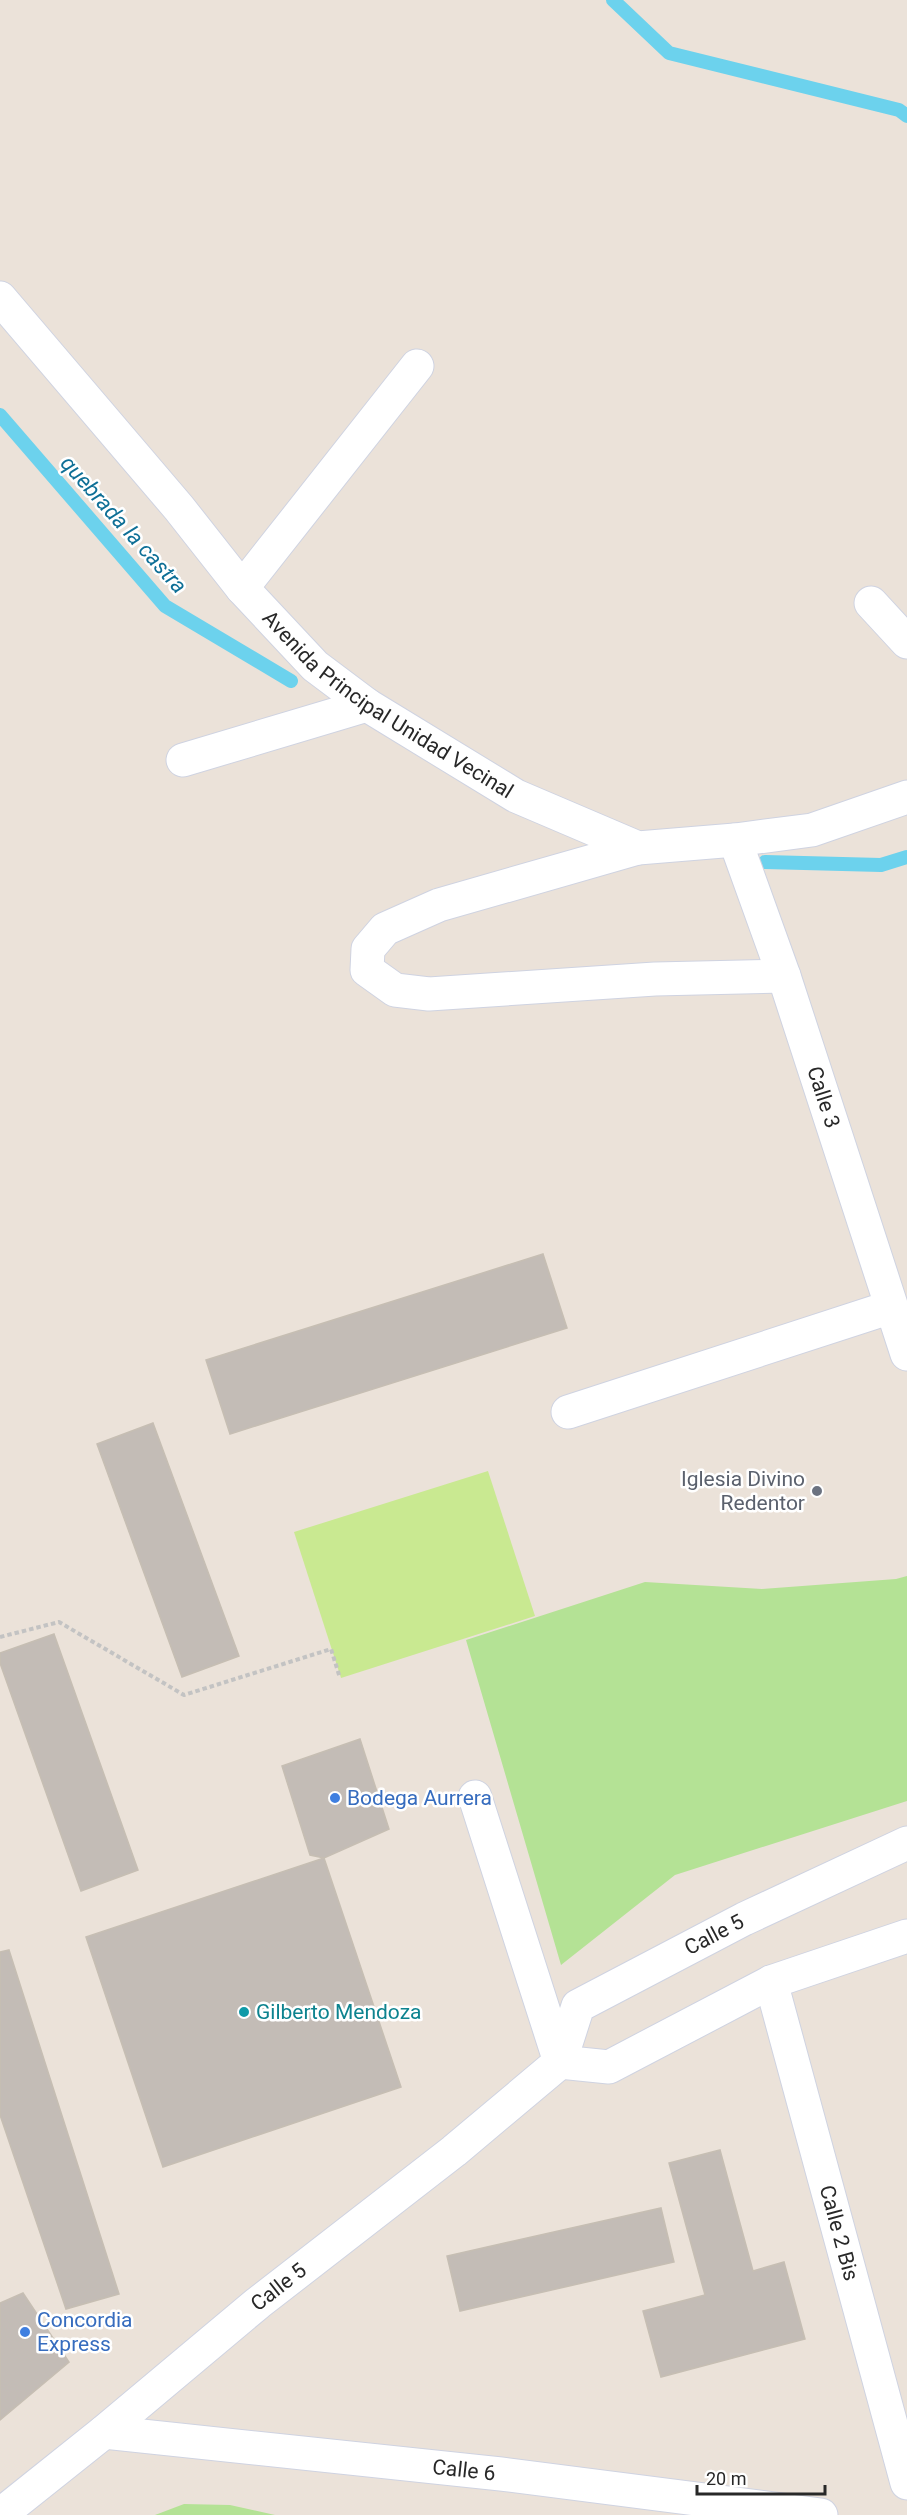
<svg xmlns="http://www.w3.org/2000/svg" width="907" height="2515" viewBox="0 0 907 2515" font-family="Roboto,sans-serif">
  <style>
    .green { fill: #b4e295 }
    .pitch { fill: #c9e991 }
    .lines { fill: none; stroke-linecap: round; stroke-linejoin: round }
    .stream { stroke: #6cd2ed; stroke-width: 14 }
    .building { fill: #c3bcb6; stroke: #c6beb3; stroke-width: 1.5 }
    .minor-casing { stroke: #cfd3e1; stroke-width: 35 }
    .path { stroke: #c3c3c3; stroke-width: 4; stroke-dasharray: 4.5 3; stroke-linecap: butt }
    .minor { stroke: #fff; stroke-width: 33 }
    .worship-dot { fill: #6b7280; stroke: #fff; stroke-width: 2 }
    .shop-dot { fill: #3f7fe0; stroke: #fff; stroke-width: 2 }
    .culture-dot { fill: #0f9aa8; stroke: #fff; stroke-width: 2 }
    .labels { text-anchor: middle; stroke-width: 5; stroke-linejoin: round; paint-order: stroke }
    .street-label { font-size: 21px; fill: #282828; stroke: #fff }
    .worship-label { font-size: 21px; fill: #5b616d; stroke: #fff; text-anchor: end }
    .shop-label { font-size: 21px; fill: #366cbe; stroke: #fff; text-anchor: start }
    .culture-label { font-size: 21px; fill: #0d838f; stroke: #fff; text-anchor: start }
    .water-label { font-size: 22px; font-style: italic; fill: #0e6f96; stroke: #fff }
  </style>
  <rect width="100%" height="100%" fill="#ebe2d9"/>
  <g class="green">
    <polygon points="907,1576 907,1801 675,1875 561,1965 466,1640 645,1582 762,1589 896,1579"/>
    <polygon points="184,2504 230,2505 275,2515 155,2515"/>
  </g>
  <polygon class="pitch" points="488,1471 535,1616 341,1678 294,1532"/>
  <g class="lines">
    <g class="stream">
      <polyline points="613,0 669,53 899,110 907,116"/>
      <polyline points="0,415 165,606 291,681"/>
      <polyline points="765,862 881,865 907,857"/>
    </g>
  </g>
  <g class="building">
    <polygon points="543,1254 567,1328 230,1434 206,1360"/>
    <polygon points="153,1423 239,1656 182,1677 97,1444"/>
    <polygon points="54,1634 138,1870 81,1891 0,1663 0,1653"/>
    <polygon points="360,1739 389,1829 324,1858 310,1855 282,1766"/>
    <polygon points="324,1858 401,2087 163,2167 86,1937"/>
    <polygon points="9,1950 119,2294 66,2309 0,2115 0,1952"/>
    <polygon points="720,2150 753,2271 784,2262 805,2339 661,2377 643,2311 705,2295 669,2163"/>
    <polygon points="661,2208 674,2262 460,2311 447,2256"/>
    <polygon points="23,2293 69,2362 0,2420 0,2303"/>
  </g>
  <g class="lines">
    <g class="minor-casing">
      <g id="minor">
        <path id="s1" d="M0 298 179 508 242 588 315 666 367 705 516 796 638 848 735 840 812 830 907 797"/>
        <polyline points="242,588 417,366"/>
        <polyline points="871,603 907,642"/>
        <polyline points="183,760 367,705"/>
        <path id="s2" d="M735 840 784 976 907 1354"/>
        <polyline points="638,848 439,905 385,929 368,949 367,970 395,990 429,994 655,979 784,976"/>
        <polyline points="568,1412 891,1307"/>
        <polyline points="475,1797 560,2062"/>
        <path id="s3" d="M771 1982 907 2483"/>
        <polyline points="560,2062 609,2067 771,1982 907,1936"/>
        <path id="s4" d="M104 2432 501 2474 821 2515"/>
        <path id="s5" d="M0 2515 104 2432 258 2303 454 2151 560 2062 578 2006 744 1919 907 1843"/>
      </g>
    </g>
    <polyline class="path" points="0,1637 59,1622 184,1695 331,1649 340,1678"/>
    <use href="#minor" class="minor"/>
  </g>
  <circle class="worship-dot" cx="817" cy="1491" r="6"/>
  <g class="shop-dot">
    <circle cx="335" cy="1798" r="6"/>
    <circle cx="25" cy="2332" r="6"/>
  </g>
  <circle class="culture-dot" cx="244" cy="2012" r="6"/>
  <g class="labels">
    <g class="street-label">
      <text dy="7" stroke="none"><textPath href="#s1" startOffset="566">Avenida Principal Unidad Vecinal</textPath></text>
      <text dy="7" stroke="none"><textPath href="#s2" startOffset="272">Calle 3</textPath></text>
      <text dy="7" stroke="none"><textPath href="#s5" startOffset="933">Calle 5</textPath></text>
      <text dy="7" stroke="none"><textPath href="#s3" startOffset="260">Calle 2 Bis</textPath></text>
      <text dy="7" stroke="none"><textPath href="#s5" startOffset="360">Calle 5</textPath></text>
      <text dy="7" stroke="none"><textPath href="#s4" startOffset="362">Calle 6</textPath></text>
    </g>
    <g class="worship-label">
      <text x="805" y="1486">Iglesia Divino<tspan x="805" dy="24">Redentor</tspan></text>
    </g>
    <g class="shop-label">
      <text x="347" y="1805">Bodega Aurrera</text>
      <text x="37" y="2327">Concordia<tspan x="37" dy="24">Express</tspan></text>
    </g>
    <g class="culture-label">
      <text x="256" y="2019">Gilberto Mendoza</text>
    </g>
    <g class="water-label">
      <text transform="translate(124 524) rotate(48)" y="8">quebrada la castra</text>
    </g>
  </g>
  <path d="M697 2485v9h128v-9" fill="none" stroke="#282828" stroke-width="3"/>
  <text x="706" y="2485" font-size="18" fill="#282828" stroke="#ffffff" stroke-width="4.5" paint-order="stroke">20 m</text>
</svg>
